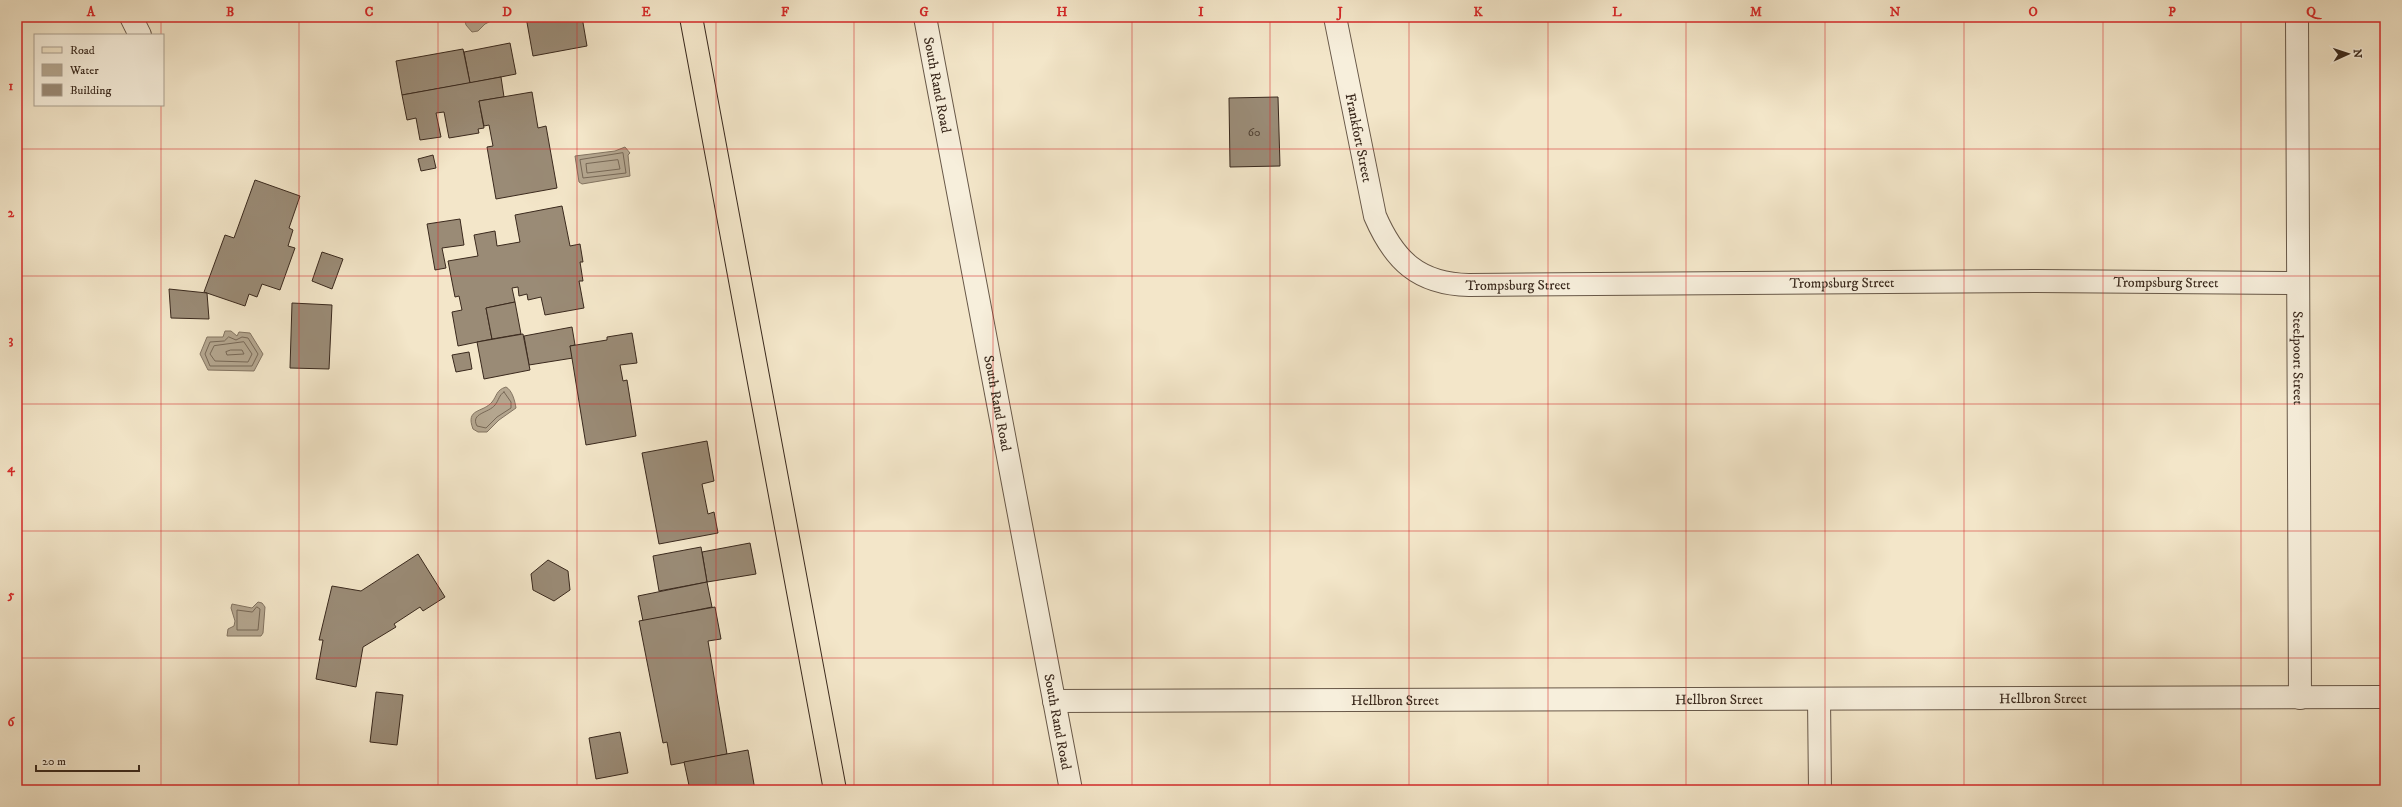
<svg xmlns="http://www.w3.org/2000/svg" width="2402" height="807" viewBox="0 0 2402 807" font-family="'IM FELL DW Pica',serif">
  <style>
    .water { fill: #b4a68f; stroke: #837461 }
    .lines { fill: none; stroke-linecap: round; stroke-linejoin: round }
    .shore { stroke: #776856; stroke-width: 1 }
    .building { fill: #9a8b76; stroke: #3a291d }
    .minor-casing { stroke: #685848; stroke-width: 24 }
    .major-casing { stroke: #3a291d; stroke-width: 24 }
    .minor { stroke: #f7efdc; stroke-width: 22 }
    .major { stroke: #f3e6c9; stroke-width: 22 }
    .grid { fill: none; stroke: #d62828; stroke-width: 1; stroke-opacity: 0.55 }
    .labels { text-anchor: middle; stroke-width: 3; stroke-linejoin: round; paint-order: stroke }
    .number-label { font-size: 12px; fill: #524233 }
    .street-label { font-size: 14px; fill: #3a291d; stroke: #f7efdc }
    .neatline { fill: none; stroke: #d62828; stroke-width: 1.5 }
    .grid-label { font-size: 13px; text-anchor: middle; font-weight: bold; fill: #d62828 }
  </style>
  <rect width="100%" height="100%" fill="#f3e6c9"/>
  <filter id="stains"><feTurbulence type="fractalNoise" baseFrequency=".005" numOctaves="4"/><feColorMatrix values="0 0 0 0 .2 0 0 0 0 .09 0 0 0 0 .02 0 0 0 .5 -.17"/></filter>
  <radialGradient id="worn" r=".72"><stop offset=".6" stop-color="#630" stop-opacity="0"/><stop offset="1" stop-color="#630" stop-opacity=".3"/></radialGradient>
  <g class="water">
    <polygon points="464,17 499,17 485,24 478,31 472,32 466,25"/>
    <polygon points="625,147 630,153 628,155 630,176 582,184 579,182 575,156 615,151"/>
    <polygon points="225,331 231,331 237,336 239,332 250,333 263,354 254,371 208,370 200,354 207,337 223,337"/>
    <path d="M506 387C512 390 515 401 516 408L499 420 487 432H478L473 429C465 408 483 413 492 402 497 396 496 390 506 387Z"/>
    <polygon points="258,602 262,603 265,607 263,633 261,636 227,636 228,629 234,626 235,621 231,608 232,604 252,608"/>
  </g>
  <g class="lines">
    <g class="shore">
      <polygon points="623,153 626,173 583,178 580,160"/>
      <polygon points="618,160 620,169 587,173 586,164"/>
      <polygon points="229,337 236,340 242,337 248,338 258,354 252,366 210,366 205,354 210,342 224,341"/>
      <polygon points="244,342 252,354 248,362 215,361 210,354 214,346"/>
      <polygon points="231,350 242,350 244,354 227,355 226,352"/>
      <path d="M504 392 511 402V408L497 417 486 428 477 426C470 413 489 413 495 405 499 400 499 395 504 392Z"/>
      <polygon points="257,607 260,609 258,630 237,630 237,610 252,612"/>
    </g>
  </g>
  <g class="building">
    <polygon points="526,17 582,17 587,46 533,56"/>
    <polygon points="510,43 516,74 470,83 464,52"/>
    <polygon points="463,49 470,83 402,95 396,61"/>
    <polygon points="501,77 504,97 479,101 484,128 478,129 479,133 449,138 444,112 436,113 441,137 420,140 416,118 407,120 402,95"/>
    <polygon points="532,92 538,128 546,126 557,188 496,199 487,147 493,146 489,125 484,126 479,101"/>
    <polygon points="1278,97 1280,166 1230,167 1229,98"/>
    <polygon points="433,155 436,168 421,171 418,159"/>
    <polygon points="255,180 300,196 289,228 293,230 288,246 295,248 280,290 262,284 257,297 249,294 245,306 204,292 225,235 234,238"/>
    <polygon points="562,206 570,246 580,244 583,262 580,262 583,281 579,281 584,308 545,315 541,297 528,300 527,294 519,296 518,287 512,288 515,302 486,308 492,339 458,346 452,312 462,310 459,296 455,297 448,261 478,256 474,235 495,231 497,246 520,242 515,215"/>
    <polygon points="460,219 464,245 442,248 446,268 435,270 427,224"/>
    <polygon points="322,252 343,259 332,289 312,281"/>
    <polygon points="169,289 207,293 209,319 171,318"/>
    <polygon points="515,302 521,334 492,339 486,308"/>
    <polygon points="292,303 332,305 329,369 290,368"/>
    <polygon points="572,327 575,345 570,346 573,358 529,365 524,336"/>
    <polygon points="632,333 637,363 620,365 623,381 627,380 636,436 586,445 570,346 607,340 607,337"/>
    <polygon points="523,334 530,370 484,379 477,342"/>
    <polygon points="469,352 472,369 456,372 452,355"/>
    <polygon points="707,441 714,481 702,484 708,514 714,512 718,533 659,544 642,453"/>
    <polygon points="750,543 756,574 707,582 702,552"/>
    <polygon points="701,547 707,582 659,591 653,556"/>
    <polygon points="418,554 445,597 423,611 420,607 394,624 396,627 363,647 356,687 316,679 323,640 319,640 332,586 361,591"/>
    <polygon points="548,560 568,571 570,590 554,601 533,590 531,574"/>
    <polygon points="707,582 712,607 643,621 638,596"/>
    <polygon points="715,607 721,639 708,641 727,754 671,765 667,742 663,743 639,621"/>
    <polygon points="376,692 403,695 397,745 370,742"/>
    <polygon points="620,732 628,773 596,779 589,738"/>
    <polygon points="748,750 755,790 690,790 684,762"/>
  </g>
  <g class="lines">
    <g class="minor-casing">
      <g id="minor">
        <polyline points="131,17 140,35"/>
        <path id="s1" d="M925 17 1071 790"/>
        <path id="s2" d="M1335 17 1375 216C1394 260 1418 284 1469 285L2037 281 2298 283"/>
        <path id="s3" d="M2297 17 2300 698"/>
        <polyline points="1819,699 1820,790"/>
        <path id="s4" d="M1054 701 2385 697"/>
      </g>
    </g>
    <g class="major-casing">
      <polyline id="major" points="691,17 835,790"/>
    </g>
    <use href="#minor" class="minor"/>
    <use href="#major" class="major"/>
  </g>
  <path class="grid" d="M161 17V35M299 17V790M438 17V790M577 17V790M716 17V790M854 17V790M993 17V790M1132 17V790M1270 17V790M1409 17V790M1548 17V790M1686 17V790M1825 17V790M1964 17V790M2103 17V790M2241 17V790M161 105V790M17 149H2385M17 276H2385M17 404H2385M17 531H2385M17 658H2385"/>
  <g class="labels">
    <g class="number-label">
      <text x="1254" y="136">60</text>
    </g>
    <g class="street-label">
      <text dy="5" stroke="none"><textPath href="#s1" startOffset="69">South Rand Road</textPath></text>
      <text dy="5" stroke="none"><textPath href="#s2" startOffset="123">Frankfort Street</textPath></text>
      <text dy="5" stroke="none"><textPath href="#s2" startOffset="1025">Trompsburg Street</textPath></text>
      <text dy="5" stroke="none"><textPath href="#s2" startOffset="701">Trompsburg Street</textPath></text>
      <text dy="5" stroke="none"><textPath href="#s2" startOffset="377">Trompsburg Street</textPath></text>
      <text dy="5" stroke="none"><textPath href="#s3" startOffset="341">Steelpoort Street</textPath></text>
      <text dy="5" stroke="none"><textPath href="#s1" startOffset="393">South Rand Road</textPath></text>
      <text dy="5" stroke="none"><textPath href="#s4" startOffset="665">Hellbron Street</textPath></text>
      <text dy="5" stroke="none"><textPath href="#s4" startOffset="989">Hellbron Street</textPath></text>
      <text dy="5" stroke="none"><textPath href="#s4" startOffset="341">Hellbron Street</textPath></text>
      <text dy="5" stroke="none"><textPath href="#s1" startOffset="717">South Rand Road</textPath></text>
    </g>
  </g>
  <rect width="2402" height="807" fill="none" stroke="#f3e6c9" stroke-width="44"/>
  <rect x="34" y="34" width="130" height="72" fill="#f7efdc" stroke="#aba090"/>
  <rect x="42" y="47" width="20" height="6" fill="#f3e6c9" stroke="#aba090"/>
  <text x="70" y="54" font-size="12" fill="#3a291d">Road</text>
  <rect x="42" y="64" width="20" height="12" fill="#b4a68f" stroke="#aba090"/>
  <text x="70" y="74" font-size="12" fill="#3a291d">Water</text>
  <rect x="42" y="84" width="20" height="12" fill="#9a8b76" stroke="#aba090"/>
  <text x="70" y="94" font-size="12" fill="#3a291d">Building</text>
  <g transform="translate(2348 54) rotate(87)" stroke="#f7efdc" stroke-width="3" paint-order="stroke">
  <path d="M0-3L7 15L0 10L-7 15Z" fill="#3a291d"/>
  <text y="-6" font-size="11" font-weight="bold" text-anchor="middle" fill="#3a291d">N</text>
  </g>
  <path d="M36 765v6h103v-6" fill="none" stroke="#3a291d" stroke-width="2"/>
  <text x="42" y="765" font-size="12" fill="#3a291d" stroke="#f7efdc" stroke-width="3" paint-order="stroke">20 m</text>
  <rect x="22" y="22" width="2358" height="763" class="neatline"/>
  <g class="grid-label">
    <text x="91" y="16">A</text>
    <text x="230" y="16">B</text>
    <text x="369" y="16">C</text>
    <text x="507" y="16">D</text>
    <text x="646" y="16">E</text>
    <text x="785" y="16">F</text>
    <text x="924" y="16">G</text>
    <text x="1062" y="16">H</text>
    <text x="1201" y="16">I</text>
    <text x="1340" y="16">J</text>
    <text x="1478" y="16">K</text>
    <text x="1617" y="16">L</text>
    <text x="1756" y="16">M</text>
    <text x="1895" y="16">N</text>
    <text x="2033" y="16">O</text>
    <text x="2172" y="16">P</text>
    <text x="2311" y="16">Q</text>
    <text x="11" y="90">1</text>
    <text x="11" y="217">2</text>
    <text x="11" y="344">3</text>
    <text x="11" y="472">4</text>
    <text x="11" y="599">5</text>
    <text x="11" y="726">6</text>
  </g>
  <rect width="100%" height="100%" filter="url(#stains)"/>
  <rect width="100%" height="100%" fill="url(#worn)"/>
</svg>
